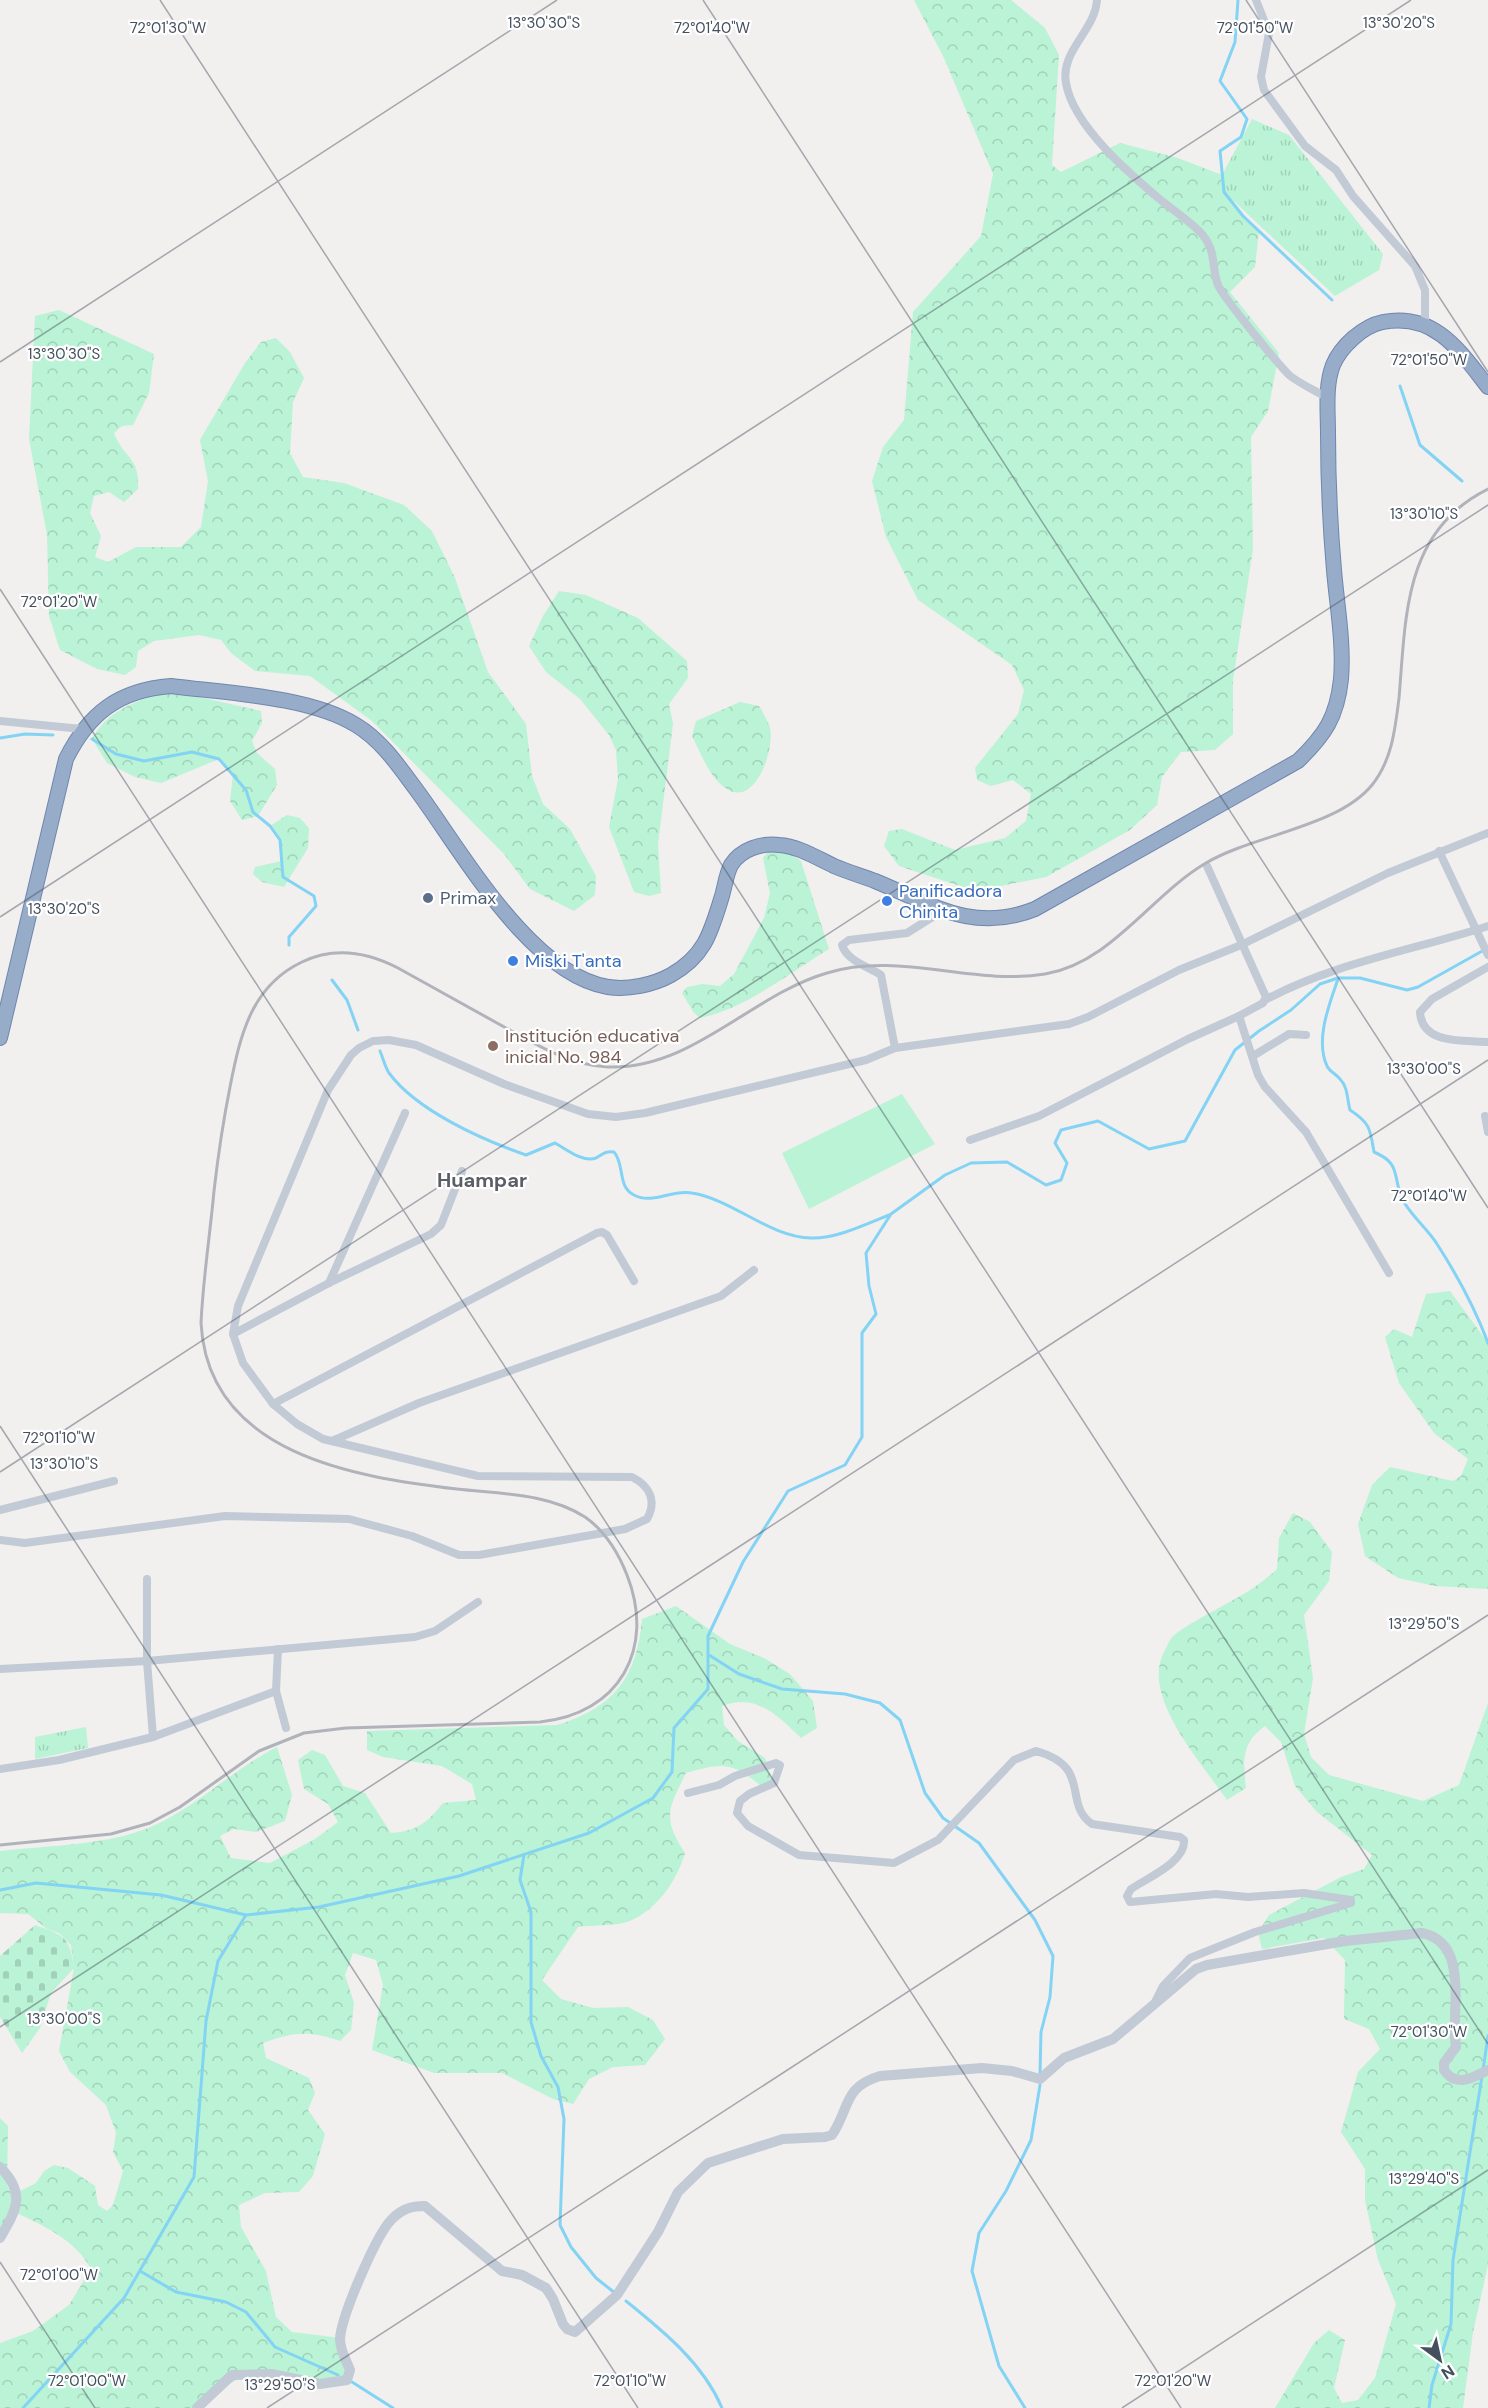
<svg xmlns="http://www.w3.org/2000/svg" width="1488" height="2408" viewBox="0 0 1488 2408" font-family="'DM Sans',sans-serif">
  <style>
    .grass { fill: url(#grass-tufts) }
    .forest { fill: url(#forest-crowns) }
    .cemetery { fill: url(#cemetery-stones) }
    .pitch { fill: #baf3d5 }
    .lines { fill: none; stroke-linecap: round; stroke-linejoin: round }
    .stream { stroke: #83d3f4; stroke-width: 3 }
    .trunk-casing { stroke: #6e87ae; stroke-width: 16 }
    .minor { stroke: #c1cad5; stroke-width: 8 }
    .tertiary { stroke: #c1cad5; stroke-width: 10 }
    .trunk { stroke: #97acc9; stroke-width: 14 }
    .rail { stroke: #b1b3ba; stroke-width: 3 }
    .ticks { fill: none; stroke: #45505e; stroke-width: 1.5; stroke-opacity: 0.45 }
    .service-dot { fill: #5c6f8a; stroke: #fff; stroke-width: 2 }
    .shop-dot { fill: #3f7fe0; stroke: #fff; stroke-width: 2 }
    .education-dot { fill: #8d6e63; stroke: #fff; stroke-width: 2 }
    .labels { text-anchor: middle; stroke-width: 4.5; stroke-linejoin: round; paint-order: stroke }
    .shop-label { font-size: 18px; fill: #366cbe; stroke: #fff; text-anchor: start }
    .service-label { font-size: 18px; fill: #4e5e75; stroke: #fff; text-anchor: start }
    .education-label { font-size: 18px; fill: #785e54; stroke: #fff; text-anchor: start }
    .neighbourhood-label { font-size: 20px; font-weight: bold; fill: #5b5e65; stroke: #fff }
    .ticks-label { font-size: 15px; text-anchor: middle; fill: #45505e; stroke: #fff; stroke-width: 4.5; stroke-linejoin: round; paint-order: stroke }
  </style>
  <defs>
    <pattern id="grass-tufts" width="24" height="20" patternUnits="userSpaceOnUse" patternTransform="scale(1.5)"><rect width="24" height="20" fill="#baf3d5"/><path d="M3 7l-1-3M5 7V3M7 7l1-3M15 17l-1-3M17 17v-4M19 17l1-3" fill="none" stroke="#a1d2b9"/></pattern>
    <pattern id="forest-crowns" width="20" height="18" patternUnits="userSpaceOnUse" patternTransform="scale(1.5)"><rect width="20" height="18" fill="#baf3d5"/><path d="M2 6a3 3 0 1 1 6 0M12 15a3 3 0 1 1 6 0" fill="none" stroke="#a1d2b9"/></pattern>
    <pattern id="cemetery-stones" width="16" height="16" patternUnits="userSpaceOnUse" patternTransform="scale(1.5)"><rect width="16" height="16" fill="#baf3d5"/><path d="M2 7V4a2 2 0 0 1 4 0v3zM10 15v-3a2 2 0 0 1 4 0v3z" fill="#a1d2b9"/></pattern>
  </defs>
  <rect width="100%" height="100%" fill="#f2efef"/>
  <g class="grass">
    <polygon points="1252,119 1289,135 1383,254 1379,270 1335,296 1224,192 1222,175"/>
    <polygon points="86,1727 88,1748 35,1759 35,1737"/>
  </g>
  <g class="forest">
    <polygon points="914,0 1011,0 1045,28 1059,55 1052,165 1061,172 1120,143 1178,158 1222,175 1224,192 1259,232 1255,267 1230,292 1279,353 1268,411 1251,437 1253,549 1233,680 1233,734 1215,750 1181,752 1162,777 1157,805 1130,830 1046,877 975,891 899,866 884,846 889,831 902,829 955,850 1005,838 1026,821 1031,794 1013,780 991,786 977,780 975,768 1018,714 1024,690 1012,665 918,600 886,537 872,481 883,447 904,420 913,312 981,236 993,174 944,58"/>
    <path d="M59 310 154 354 149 393 133 425 122 426 114 433C123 458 140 456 138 489L124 502 109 492 94 496 90 513 101 536 95 557 108 562 136 547H181L201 527 208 481 200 440 245 363 261 342 276 338 290 352 304 378 293 402 290 453 303 477 344 483 404 505 432 531 455 578 488 672 526 724 532 776 543 804 570 829 596 876 595 895 574 911 530 889 504 854 372 721 310 676 255 671 231 653 221 640 199 635 154 641 138 651 136 667 125 675 97 669 60 650 49 616 47 535 29 439 35 316Z"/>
    <polygon points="559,591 586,595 638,618 687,661 688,678 669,704 673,724 658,844 661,893 649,896 634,892 609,827 618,779 616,750 609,735 580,699 546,672 529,646 543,616"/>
    <path d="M162 693 204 698 261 711 262 723 252 741 257 753 275 769 277 785 258 816 242 820 230 801 233 775 219 759 161 783 135 777 107 763 92 739C107 711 134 702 162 693Z"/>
    <path d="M740 702 759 706C763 713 768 721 770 728 775 750 754 811 724 787 708 775 701 753 692 736L696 721Z"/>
    <polygon points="287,815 300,818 309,828 308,848 284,887 262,882 253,874 255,867 281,861 280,840 270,826"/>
    <path d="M771 848H780L801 861 829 949C789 973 747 1008 700 1018L694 1013 682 993 687 987 703 984 720 986 734 974 764 918 770 893 763 858Z"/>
    <polygon points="1450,1291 1488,1343 1488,1589 1435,1586 1398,1578 1365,1556 1358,1524 1372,1485 1390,1467 1453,1481 1461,1476 1468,1459 1434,1433 1399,1383 1385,1337 1394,1329 1412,1337 1426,1294"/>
    <path d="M1293 1513 1310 1522 1332 1552 1329 1581 1304 1615 1313 1678 1304 1734 1311 1757 1329 1775 1423 1801 1459 1785 1488 1703V2265L1473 2332 1463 2408H1275L1314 2343 1329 2330 1345 2340 1334 2388 1342 2403 1358 2400 1375 2378 1396 2304 1378 2260 1365 2200V2169L1341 2132 1358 2072 1380 2049 1369 2029 1344 2019 1345 1960 1324 1938 1262 1949 1258 1933 1269 1915 1341 1877 1364 1869 1372 1855 1317 1812 1295 1786 1281 1742 1265 1726C1241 1743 1243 1761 1246 1788L1227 1800C1203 1765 1140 1696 1164 1652 1167 1647 1169 1640 1173 1636 1206 1611 1246 1599 1277 1569L1279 1538Z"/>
    <path d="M676 1606 730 1644 764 1658 790 1674 813 1701 817 1728 801 1738C777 1715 757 1693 722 1706L724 1725 738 1741 765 1758 772 1780 761 1786C731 1761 722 1763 686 1773 668 1809 662 1818 685 1853 677 1880 658 1909 630 1921 618 1926 592 1925 578 1927L542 1980 561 1999 593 2008 628 2007 653 2020 665 2039 645 2065 613 2067 589 2079 573 2104 553 2099 502 2073H434L372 2050 383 1985 376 1960 353 1953 345 1975 354 2003 351 2030 340 2041C309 2030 293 2032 263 2043L266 2058 309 2078 315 2093 308 2110 325 2134 313 2176 299 2192 265 2193 239 2205 241 2227 266 2271 276 2317 292 2332 341 2338 351 2369 344 2383 240 2378 219 2390 204 2408H0V2343L33 2331 69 2305 91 2269C76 2240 41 2224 12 2211L0 2241V2118L8 2126 7 2185 12 2195 36 2183 44 2171 54 2165 68 2168 95 2186 98 2205 107 2211 113 2205 123 2171 113 2152 116 2133 106 2105 70 2072 59 2051 74 1968 71 1945 59 1933 47 1929 28 1914 0 1913V1851C50 1845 107 1846 153 1826 198 1806 233 1769 277 1747L292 1795 285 1821 256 1832 234 1829 220 1836 231 1858 270 1863 315 1839 338 1822 328 1804 304 1789 298 1760 312 1750 325 1755 343 1786 365 1793 391 1833C417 1831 427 1823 443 1803L476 1800 472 1784 442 1766 383 1757 367 1750V1731L557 1725C613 1708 637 1678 642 1619Z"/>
  </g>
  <path class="cemetery" d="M35 1925C64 1935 70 1937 74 1968L51 1993 40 2028 22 2053 0 2017V1956Z"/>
  <polygon class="pitch" points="902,1094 935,1144 809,1209 782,1153"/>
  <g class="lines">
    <g class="stream">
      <polyline points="1238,0 1235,42 1220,81 1247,119 1241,137 1220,151 1224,192 1243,216 1332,300"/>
      <polyline points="1400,386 1420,445 1462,481"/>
      <polyline points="0,738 25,734 53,735"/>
      <polyline points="92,739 116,754 144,761 192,752 219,759 246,790 253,812 270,826 280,840 283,877 314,896 316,906 289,937 289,945"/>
      <path d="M1338 979C1329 1005 1315 1040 1327 1066 1330 1072 1336 1074 1340 1079 1348 1087 1347 1099 1350 1110 1370 1123 1370 1128 1374 1152 1400 1163 1393 1174 1401 1196 1406 1211 1428 1229 1437 1244 1457 1275 1475 1308 1488 1343"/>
      <polyline points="332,980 347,1000 358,1030"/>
      <path d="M380 1051C383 1058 385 1067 389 1073 417 1111 483 1140 526 1155L555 1143C566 1149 583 1163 596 1158 603 1154 605 1151 614 1152 625 1164 617 1187 634 1195 653 1205 671 1189 692 1193 734 1200 769 1237 811 1238 836 1239 866 1224 889 1215"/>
      <polyline points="709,1655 739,1674 782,1689 845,1694 880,1703 900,1720 925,1793 943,1818 979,1843 1035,1920 1053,1956 1050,1997 1041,2032 1040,2074"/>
      <polyline points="524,1855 520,1880 531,1912 531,2022 541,2056 558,2087 564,2119 560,2225 571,2247 596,2278 615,2293"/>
      <polyline points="0,1890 36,1883 161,1895 246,1915 319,1907 459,1876 589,1833 653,1798 672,1772 674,1728 708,1689 708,1636 743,1562 788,1491 845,1465 862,1437 862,1333 876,1314 869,1286 866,1253 891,1214 945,1175 971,1163 1007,1162 1046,1185 1061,1180 1067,1163 1055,1143 1061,1130 1098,1121 1149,1149 1185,1141 1235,1050 1259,1031 1291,1010 1320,984 1338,978 1360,978 1407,990 1418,987 1484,950"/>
      <polyline points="1483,2070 1488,2036"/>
      <polyline points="140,2271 176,2292 226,2302 246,2312 275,2347 338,2375"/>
      <path d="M626 2301C663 2331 703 2363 722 2408"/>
      <polyline points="352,2382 393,2408"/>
      <polyline points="23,2408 124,2298 194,2177 206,2021 218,1961 246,1915"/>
      <polyline points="1025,2408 999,2366 972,2271 979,2233 1006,2191 1031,2140 1040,2085"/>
      <polyline points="1429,2408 1432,2385 1451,2324 1453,2260 1482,2076"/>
    </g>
    <g class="trunk-casing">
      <path id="trunk" d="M0 1038 66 759C89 713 119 690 171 686 225 693 309 696 356 725 381 740 398 765 415 788 460 848 529 974 608 987 628 990 653 985 671 975 705 956 711 932 722 896 725 886 726 875 731 865 741 849 761 843 779 845 798 846 817 858 834 866 848 872 862 876 875 881 931 904 973 934 1035 909L1298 761C1325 735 1337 717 1341 679 1344 643 1337 606 1334 570 1330 524 1328 479 1328 433 1328 411 1325 386 1333 365 1341 346 1363 326 1383 322 1435 312 1460 351 1488 387"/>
    </g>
    <g class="minor">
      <path d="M1097 0C1095 31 1060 51 1066 83 1073 126 1131 175 1163 202 1176 212 1191 222 1202 234 1217 252 1211 266 1218 285 1223 297 1278 364 1289 375 1300 384 1316 391 1328 398"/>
      <polyline points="1256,0 1269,33 1261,77 1264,90 1305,146 1336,170 1353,196 1415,266 1425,290 1425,324"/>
      <polyline points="0,721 82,729"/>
      <polyline points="1439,851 1488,955"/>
      <polyline points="1207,866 1266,997 1263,1003 1239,1016 1258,1075 1265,1087 1306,1132 1389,1273"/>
      <path d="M1488 967 1432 999 1420 1012C1422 1045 1463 1040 1488 1042"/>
      <path d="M1265 1000C1334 963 1414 950 1488 926"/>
      <path d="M895 1048 881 975C869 967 847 961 842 945L849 940 907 933 942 911"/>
      <polyline points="1253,1056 1289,1034 1306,1035"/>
      <polyline points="1485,1116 1488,1132"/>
      <polyline points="970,1140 1039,1116 1188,1039 1239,1016"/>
      <polyline points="329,1283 405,1113"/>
      <polyline points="233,1334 329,1283 431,1234 441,1225 462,1171"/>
      <polyline points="273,1404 597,1233 602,1232 607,1235 634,1281"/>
      <polyline points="332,1441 419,1403 721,1296 754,1270"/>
      <polyline points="0,1510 114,1481"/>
      <path d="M0 1540 25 1543 225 1516 349 1519 412 1536 459 1555H479L625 1529 647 1519C657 1501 650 1486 632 1477L478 1476 323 1439 297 1424 273 1404 243 1363 233 1334 238 1306 328 1090 351 1055 359 1048 373 1041 389 1040 416 1045 504 1084 588 1114 616 1117 645 1113 866 1060 895 1048 1069 1024 1088 1017 1179 970 1241 945 1388 873 1488 833"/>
      <polyline points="147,1579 147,1661 153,1737"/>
      <polyline points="278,1649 276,1691 286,1728"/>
      <polyline points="0,1669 147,1661 415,1637 435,1631 478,1602"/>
      <polyline points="0,1769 59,1760 153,1737 276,1691"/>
      <path d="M688 1793 719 1785 735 1776 776 1763 780 1765 774 1783 749 1794 740 1801 737 1813 748 1826 799 1855 894 1863 938 1840 1014 1760 1036 1751C1093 1767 1062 1803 1092 1824L1180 1837 1184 1840C1186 1862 1147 1878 1131 1889L1127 1896 1130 1902 1216 1894 1248 1897 1304 1893 1351 1900V1903L1255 1932 1190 1958 1163 1986 1155 2002"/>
    </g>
    <g class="tertiary">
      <path d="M0 2167C26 2193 17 2209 0 2238"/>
      <path d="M197 2408 232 2375 271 2374 320 2384 347 2380 350 2370C346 2360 340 2350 340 2339 341 2317 376 2235 392 2219 402 2209 411 2206 425 2206L502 2271 522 2275 546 2288 553 2299 563 2324 567 2329 575 2332 617 2295 658 2232 678 2192 708 2163 783 2139 825 2137 832 2135C850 2108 843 2087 880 2076L982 2068 1012 2071 1040 2079 1064 2058 1113 2039 1196 1969 1207 1965 1345 1941 1422 1933C1471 1943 1450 2012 1456 2047L1444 2063V2070C1456 2088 1472 2078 1488 2070"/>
    </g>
    <use href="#trunk" class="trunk"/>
    <path class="rail" d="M0 1845 111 1834 150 1823 180 1807 259 1751 304 1733 346 1728 540 1722C619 1714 656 1649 627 1575 618 1552 605 1531 585 1517 548 1493 500 1494 457 1489 354 1477 208 1454 201 1323 203 1279 210 1235 214 1191 218 1156 223 1122 230 1087 240 1036 251 986 302 962 335 946 367 952 398 968 431 986 464 1005 497 1023 532 1042 567 1065 608 1067 692 1070 751 995 827 973 899 951 973 986 1045 974 1111 963 1151 895 1206 863 1253 835 1338 827 1372 785 1392 760 1395 730 1399 698 1406 617 1403 531 1488 489"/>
  </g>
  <path class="ticks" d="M160 0 1488 2044M703 0 1488 1208M1246 0 1488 372M0 362 557 0M0 589 1181 2408M0 917 1411 0M0 1426 638 2408M0 1472 1488 505M0 2027 1488 1060M0 2262 95 2408M267 2408 1488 1615M1122 2408 1488 2170"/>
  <circle class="service-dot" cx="428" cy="898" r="6"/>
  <g class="shop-dot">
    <circle cx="887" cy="901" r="6"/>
    <circle cx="513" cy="961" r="6"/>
  </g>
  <circle class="education-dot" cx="493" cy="1046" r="6"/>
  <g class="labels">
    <g class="shop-label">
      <text x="899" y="897">Panificadora<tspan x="899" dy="21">Chinita</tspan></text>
      <text x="525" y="967">Miski T'anta</text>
    </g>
    <g class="service-label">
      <text x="440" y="904">Primax</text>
    </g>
    <g class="education-label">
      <text x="505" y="1042">Institución educativa<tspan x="505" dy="21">inicial No. 984</tspan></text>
    </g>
    <g class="neighbourhood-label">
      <text x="482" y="1187">Huampar</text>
    </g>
  </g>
  <g class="ticks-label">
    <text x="544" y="28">13°30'30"S</text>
    <text x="1399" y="28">13°30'20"S</text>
    <text x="168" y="33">72°01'30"W</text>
    <text x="712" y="33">72°01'40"W</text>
    <text x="1255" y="33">72°01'50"W</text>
    <text x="64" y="359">13°30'30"S</text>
    <text x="1429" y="365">72°01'50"W</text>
    <text x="1424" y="519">13°30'10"S</text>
    <text x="59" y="607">72°01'20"W</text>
    <text x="64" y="914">13°30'20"S</text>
    <text x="1424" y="1074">13°30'00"S</text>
    <text x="1429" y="1201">72°01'40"W</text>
    <text x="59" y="1443">72°01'10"W</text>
    <text x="64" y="1469">13°30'10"S</text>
    <text x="1424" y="1629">13°29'50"S</text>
    <text x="64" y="2024">13°30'00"S</text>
    <text x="1429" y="2037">72°01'30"W</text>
    <text x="1424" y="2184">13°29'40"S</text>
    <text x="59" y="2280">72°01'00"W</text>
    <text x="87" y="2386">72°01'00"W</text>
    <text x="630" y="2386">72°01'10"W</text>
    <text x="1173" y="2386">72°01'20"W</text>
    <text x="280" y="2390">13°29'50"S</text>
  </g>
  <g transform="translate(1440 2360) rotate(147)" stroke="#ffffff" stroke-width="4.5" paint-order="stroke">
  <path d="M0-4.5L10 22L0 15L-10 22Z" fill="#45505e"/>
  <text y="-9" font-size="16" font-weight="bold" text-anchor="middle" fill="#45505e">N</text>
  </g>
</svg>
